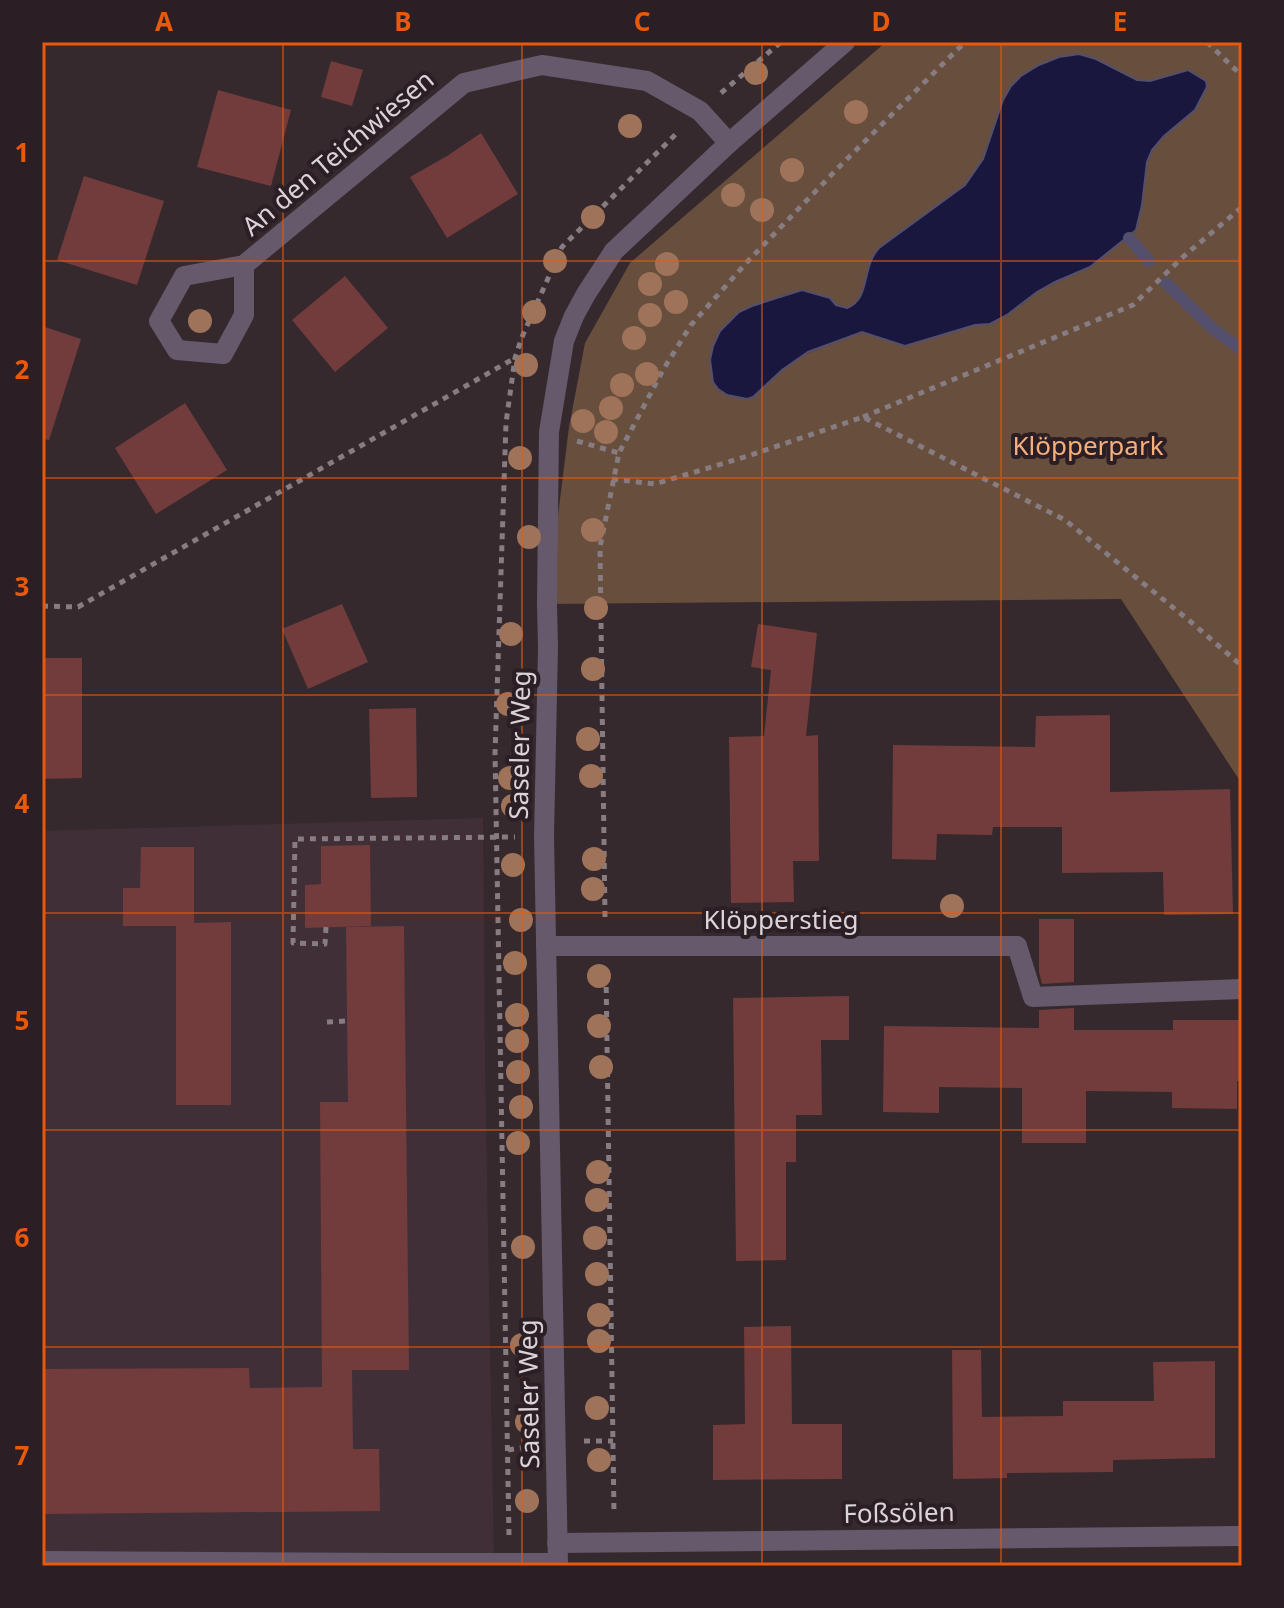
<svg xmlns="http://www.w3.org/2000/svg" width="1284" height="1608" viewBox="0 0 1284 1608" font-family="'Noto Sans',sans-serif">
  <style>
    .built { fill: #412f38 }
    .green { fill: #684e3c; fill-rule: evenodd }
    .water { fill: #1a173f; stroke: #544f6d; stroke-width: 2 }
    .lines { fill: none; stroke-linecap: round; stroke-linejoin: round }
    .stream { stroke: #544f6d; stroke-width: 12 }
    .building { fill: #713c3b }
    .path { stroke: #867c81; stroke-width: 5; stroke-dasharray: 6 6; stroke-linecap: butt }
    .service { stroke: #65596b; stroke-width: 20 }
    .minor { stroke: #65596b; stroke-width: 20 }
    .tertiary { stroke: #65596b; stroke-width: 20 }
    .tree { fill: #9e7359 }
    .grid { fill: none; stroke: #e8590c; stroke-width: 2; stroke-opacity: 0.55 }
    .labels { text-anchor: middle; stroke-width: 8; stroke-linejoin: round; paint-order: stroke }
    .street-label { font-size: 26px; fill: #dbd3d7; stroke: #2b1f25 }
    .park-label { font-size: 26px; fill: #f4af7d; stroke: #2b1f25 }
    .neatline { fill: none; stroke: #e8590c; stroke-width: 3 }
    .grid-label { font-size: 26px; text-anchor: middle; font-weight: bold; fill: #e8590c }
  </style>
  <rect width="100%" height="100%" fill="#35292e"/>
  <polygon class="built" points="483,818 485,1066 494,1566 42,1566 42,831"/>
  <path class="green" d="M886 42H1242V784L1121 599 547 604 569 427 585 343 630 263ZM1059 57 1124 74 1137 80 1150 81 1188 70 1195 110C1181 123 1164 134 1153 150 1140 169 1140 207 1136 230L1090 267 1055 282 1037 292 1023 304 990 324 975 325 905 346 862 332 801 356 782 370 753 397 747 399 718 389 713 382 710 360 720 331 739 312 786 294 830 298 836 305 847 308C871 299 863 265 879 248L965 185 983 159 1003 100 1011 86 1021 76 1039 65Z"/>
  <path class="water" d="M1079 54 1096 59 1137 80 1150 81 1188 70 1206 81 1207 87 1195 110 1164 136 1152 150 1147 162 1142 205 1136 230 1090 267 1055 282 1037 292 1007 315 990 324 975 325 905 346 862 332 808 352 782 370 753 397 747 399 727 395 718 389 713 382 710 360 713 346 720 331 739 312 752 306 802 290 830 298 836 305 847 308C871 299 861 267 879 248L965 185 983 159 1003 100 1011 86 1021 76 1039 65 1059 57Z"/>
  <g class="lines">
    <g class="stream">
      <polyline points="1129,238 1149,261"/>
      <polyline points="1166,283 1212,328 1242,350"/>
    </g>
  </g>
  <g class="building">
    <polygon points="331,61 363,70 352,106 321,97"/>
    <polygon points="218,90 291,110 271,186 197,167"/>
    <polygon points="481,133 518,194 447,238 410,177 447,156"/>
    <polygon points="84,176 164,201 137,285 57,260"/>
    <polygon points="345,276 388,328 335,372 292,320"/>
    <polygon points="42,326 81,339 49,440 42,439"/>
    <polygon points="185,403 227,470 156,514 115,448"/>
    <polygon points="342,604 368,662 308,689 282,629"/>
    <polygon points="758,624 817,633 806,736 818,735 819,861 793,861 794,902 731,903 729,737 764,736 771,670 751,667"/>
    <polygon points="42,658 82,658 82,778 42,779"/>
    <polygon points="416,708 417,797 371,798 369,709"/>
    <polygon points="1110,715 1110,792 1230,789 1233,914 1164,915 1163,872 1062,873 1062,827 993,827 992,835 937,834 936,860 892,859 893,745 1035,747 1036,716"/>
    <polygon points="370,845 371,926 305,928 305,885 321,884 321,846"/>
    <polygon points="141,847 194,847 194,923 231,922 231,1105 176,1105 176,926 123,926 123,888 140,888"/>
    <polygon points="1039,919 1074,919 1074,982 1042,984 1039,972"/>
    <polygon points="404,926 409,1370 352,1370 353,1449 379,1449 380,1511 44,1514 43,1369 249,1368 250,1388 322,1387 320,1102 348,1102 346,927"/>
    <polygon points="849,996 849,1040 821,1040 822,1115 796,1115 796,1162 786,1162 786,1260 736,1261 733,998"/>
    <polygon points="1074,1008 1074,1030 1173,1030 1173,1020 1242,1020 1242,1081 1237,1081 1237,1109 1172,1108 1172,1092 1086,1091 1086,1143 1022,1143 1022,1088 939,1087 939,1113 883,1112 884,1026 1039,1028 1039,1010"/>
    <polygon points="791,1326 792,1424 842,1424 842,1479 713,1480 713,1425 745,1424 744,1327"/>
    <polygon points="952,1350 981,1350 982,1417 1063,1416 1063,1401 1154,1401 1153,1362 1215,1361 1215,1458 1113,1460 1113,1472 1007,1473 1007,1478 953,1479"/>
  </g>
  <g class="lines">
    <g class="path">
      <polyline points="1207,42 1242,76"/>
      <polyline points="721,93 781,42"/>
      <polyline points="863,417 1133,305 1184,256 1242,207"/>
      <polyline points="577,441 619,453"/>
      <polyline points="612,479 655,484 748,456 863,417 1065,520 1191,622 1242,666"/>
      <polyline points="42,606 78,607 515,358"/>
      <polyline points="605,917 600,547 619,453 663,370 691,325 748,261 840,166 965,42"/>
      <polyline points="326,927 325,944 293,943 295,839 515,837"/>
      <polyline points="606,975 614,1513"/>
      <polyline points="327,1022 347,1021"/>
      <polyline points="584,1441 613,1441"/>
      <polyline points="508,1450 527,1447"/>
      <polyline points="509,1535 495,753 506,423 515,358 522,337 562,247 678,132"/>
    </g>
    <g class="service">
      <polyline points="1017,946 1033,997 1242,989"/>
      <polyline points="42,1561 396,1563 558,1563"/>
    </g>
    <g class="minor">
      <polyline points="244,265 244,315 223,354 177,350 159,321 184,276 244,265 464,83 542,65 647,81 700,111 729,143"/>
      <polyline points="546,946 1017,946"/>
      <polyline points="557,1543 1242,1536"/>
    </g>
    <polyline class="tertiary" points="558,1566 544,836 548,647 547,604 549,432 564,341 574,316 586,294 614,251 729,143 845,42"/>
  </g>
  <g class="tree">
    <circle cx="756" cy="73" r="12"/>
    <circle cx="856" cy="112" r="12"/>
    <circle cx="630" cy="126" r="12"/>
    <circle cx="792" cy="170" r="12"/>
    <circle cx="733" cy="195" r="12"/>
    <circle cx="762" cy="210" r="12"/>
    <circle cx="593" cy="217" r="12"/>
    <circle cx="555" cy="261" r="12"/>
    <circle cx="667" cy="264" r="12"/>
    <circle cx="650" cy="284" r="12"/>
    <circle cx="676" cy="302" r="12"/>
    <circle cx="534" cy="312" r="12"/>
    <circle cx="650" cy="315" r="12"/>
    <circle cx="200" cy="321" r="12"/>
    <circle cx="634" cy="338" r="12"/>
    <circle cx="526" cy="365" r="12"/>
    <circle cx="647" cy="374" r="12"/>
    <circle cx="622" cy="385" r="12"/>
    <circle cx="611" cy="408" r="12"/>
    <circle cx="583" cy="421" r="12"/>
    <circle cx="606" cy="432" r="12"/>
    <circle cx="520" cy="458" r="12"/>
    <circle cx="593" cy="530" r="12"/>
    <circle cx="529" cy="537" r="12"/>
    <circle cx="596" cy="608" r="12"/>
    <circle cx="511" cy="634" r="12"/>
    <circle cx="593" cy="669" r="12"/>
    <circle cx="508" cy="704" r="12"/>
    <circle cx="588" cy="739" r="12"/>
    <circle cx="591" cy="776" r="12"/>
    <circle cx="510" cy="778" r="12"/>
    <circle cx="513" cy="806" r="12"/>
    <circle cx="594" cy="859" r="12"/>
    <circle cx="513" cy="865" r="12"/>
    <circle cx="593" cy="889" r="12"/>
    <circle cx="952" cy="906" r="12"/>
    <circle cx="521" cy="920" r="12"/>
    <circle cx="515" cy="963" r="12"/>
    <circle cx="599" cy="976" r="12"/>
    <circle cx="517" cy="1015" r="12"/>
    <circle cx="599" cy="1026" r="12"/>
    <circle cx="517" cy="1041" r="12"/>
    <circle cx="601" cy="1067" r="12"/>
    <circle cx="518" cy="1072" r="12"/>
    <circle cx="521" cy="1107" r="12"/>
    <circle cx="518" cy="1143" r="12"/>
    <circle cx="598" cy="1172" r="12"/>
    <circle cx="597" cy="1200" r="12"/>
    <circle cx="595" cy="1238" r="12"/>
    <circle cx="523" cy="1247" r="12"/>
    <circle cx="597" cy="1274" r="12"/>
    <circle cx="599" cy="1315" r="12"/>
    <circle cx="599" cy="1341" r="12"/>
    <circle cx="522" cy="1345" r="12"/>
    <circle cx="597" cy="1408" r="12"/>
    <circle cx="527" cy="1422" r="12"/>
    <circle cx="599" cy="1460" r="12"/>
    <circle cx="527" cy="1501" r="12"/>
  </g>
  <path class="grid" d="M283 42V1566M522 42V1566M762 42V1566M1001 42V1566M42 261H1242M42 478H1242M42 695H1242M42 913H1242M42 1130H1242M42 1347H1242"/>
  <g class="labels">
    <g class="street-label">
      <text transform="translate(338 153) rotate(-40)" y="9">An den Teichwiesen</text>
      <text transform="translate(520 745) rotate(-89)" y="9">Saseler Weg</text>
      <text x="781" y="929">Klöpperstieg</text>
      <text transform="translate(529 1394) rotate(-91)" y="9">Saseler Weg</text>
      <text transform="translate(899 1513) rotate(-1)" y="9">Foßsölen</text>
    </g>
    <g class="park-label">
      <text x="1088" y="455">Klöpperpark</text>
    </g>
  </g>
  <rect width="1284" height="1608" fill="none" stroke="#2b1f25" stroke-width="88"/>
  <rect x="44" y="44" width="1196" height="1520" class="neatline"/>
  <g class="grid-label">
    <text x="164" y="31">A</text>
    <text x="403" y="31">B</text>
    <text x="642" y="31">C</text>
    <text x="881" y="31">D</text>
    <text x="1120" y="31">E</text>
    <text x="22" y="162">1</text>
    <text x="22" y="379">2</text>
    <text x="22" y="596">3</text>
    <text x="22" y="813">4</text>
    <text x="22" y="1030">5</text>
    <text x="22" y="1247">6</text>
    <text x="22" y="1465">7</text>
  </g>
</svg>
